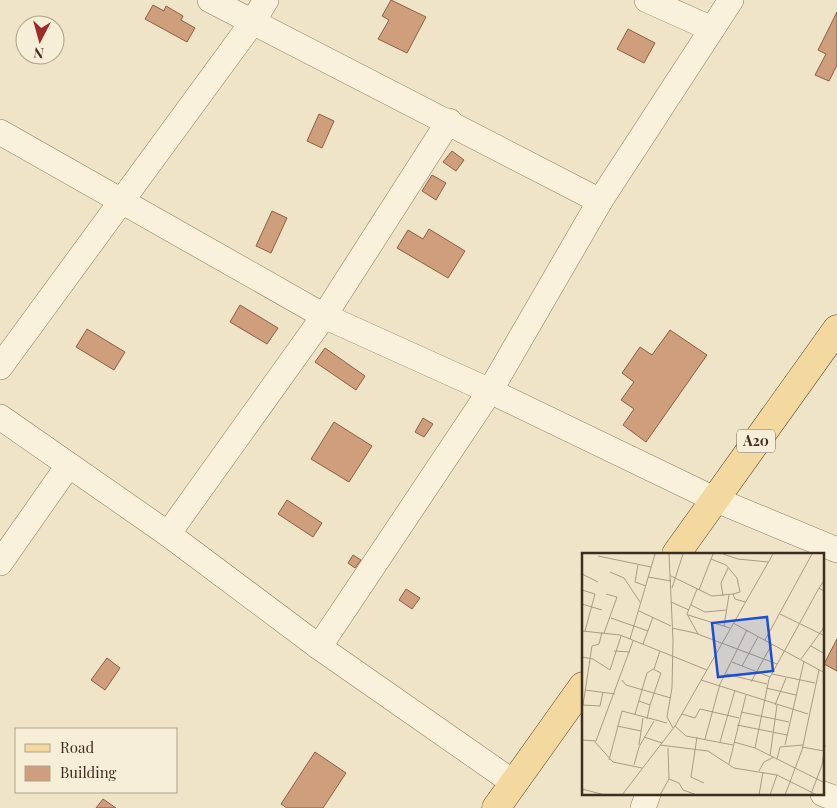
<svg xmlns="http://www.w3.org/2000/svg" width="837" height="808" viewBox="0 0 837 808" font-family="'Playfair Display',serif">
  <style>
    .building { fill: #cf9f7d; stroke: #8d5f41 }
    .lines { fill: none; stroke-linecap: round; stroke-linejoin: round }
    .street-casing { stroke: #8d765c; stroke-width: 26 }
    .primary-casing { stroke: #5b4430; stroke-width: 29 }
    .street { stroke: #faf1dc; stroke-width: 25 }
    .primary { stroke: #f3d9a0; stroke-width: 28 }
    .labels { text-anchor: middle; stroke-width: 4.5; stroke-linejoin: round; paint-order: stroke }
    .shield { fill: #f7eed8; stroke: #756857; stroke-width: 1 }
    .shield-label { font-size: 14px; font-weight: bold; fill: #3d2e20 }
    .inset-road { fill: none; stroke: #a89b85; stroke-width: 1 }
    .view { fill: #1d4ed8; fill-opacity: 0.15; stroke: #1d4ed8; stroke-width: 2.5 }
    .inset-edge { fill: none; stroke: #3d2e20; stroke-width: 2.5 }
  </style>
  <rect width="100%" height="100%" fill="#f0e4c8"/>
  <g class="building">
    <polygon points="391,0 426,17 407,53 378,39 389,20 382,16"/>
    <polygon points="153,5 164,11 166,6 183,16 181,20 195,28 187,42 145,19"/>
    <polygon points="837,12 837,65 829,81 815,75 826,54 818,50"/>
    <polygon points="628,29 655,43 644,63 617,49"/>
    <polygon points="319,114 334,121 322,148 307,141"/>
    <polygon points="452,151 464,160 456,171 443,162"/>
    <polygon points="432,175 446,183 436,200 422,191"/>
    <polygon points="272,211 287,218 271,253 256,246"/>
    <polygon points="429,229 465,251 448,278 397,248 408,230 423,239"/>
    <polygon points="240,305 278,328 267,344 230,322"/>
    <polygon points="87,329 125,352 114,370 76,347"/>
    <polygon points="670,330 707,355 646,442 623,425 634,409 621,400 634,382 622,373 640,347 652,355"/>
    <polygon points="325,348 365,376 356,390 315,362"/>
    <polygon points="423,418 433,424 424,437 415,432"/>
    <polygon points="334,422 372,446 349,482 311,459"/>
    <polygon points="287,500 322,523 313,537 278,514"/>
    <polygon points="353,555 361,560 355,568 348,563"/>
    <polygon points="406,589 420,598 412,609 399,600"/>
    <polygon points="837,639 837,671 824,664"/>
    <polygon points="107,658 120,668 105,690 91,680"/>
    <polygon points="315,752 346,773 323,808 287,808 281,804"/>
    <polygon points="103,799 116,808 96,808"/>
  </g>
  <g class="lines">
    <g class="street-casing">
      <g id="street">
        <polyline points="210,0 600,201"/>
        <polyline points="647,0 712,29"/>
        <polyline points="0,132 324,316 490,391 714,499 837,550"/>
        <polyline points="0,367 252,23 266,0"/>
        <polyline points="0,417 168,534 319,647 514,783"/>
        <polyline points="168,534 324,316 449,121"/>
        <polyline points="0,563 68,466"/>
        <polyline points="319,647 490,391 600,201 731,0"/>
        <polyline points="823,794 837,799"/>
        <polyline points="643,808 648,794"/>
      </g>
    </g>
    <g class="primary-casing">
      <g id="primary">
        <polyline points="676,554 837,329"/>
        <polyline points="496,808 583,686"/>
      </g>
    </g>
    <use href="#street" class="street"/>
    <use href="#primary" class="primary"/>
  </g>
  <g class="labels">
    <rect class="shield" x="737" y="429.5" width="38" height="23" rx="4"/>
    <g class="shield-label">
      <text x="756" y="446">A20</text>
    </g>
  </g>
  <g transform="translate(582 553)">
    <rect width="242" height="242" fill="#f0e4c8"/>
    <path class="inset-road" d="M87 1 91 87 90 135 85 164 91 175M141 1 156 6 186 9M16 3 69 14M129 6 144 12 155 25 158 39 151 41M56 12 53 29 64 33M28 19 42 25 58 49M0 21 16 29M89 23 130 43 151 41 153 46 163 49M66 24 89 28M243 26 237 35 243 39M90 35 101 1M237 35 187 126 173 195 243 230M115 36 105 61 116 81M0 37 13 41 3 78M117 37 131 1M141 43 139 30 146 15M89 49 107 57M0 51 20 57M109 52 123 59 145 57M57 58 89 73M198 61 243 83M106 62 148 75M29 65 66 78M151 70 243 120M142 73 147 42M90 75 113 80 195 111M0 78 38 82 125 117M22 80 35 44 24 41M48 86 73 1M183 87 230 1M61 91 71 64M229 93 243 101M32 98 48 99M0 104 11 106 28 117 39 83M219 106 243 73M150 109 188 124M160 113 176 84M72 116 78 98M144 121 185 131M190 121 233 130M40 127 44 132 89 145M119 127 226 161M169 129 190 91M184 135 214 142M3 137 33 141M57 148 68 152 65 166M1 152 10 93 17 91 20 79M1 152 18 153 21 139M193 152 204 125M159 159 207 169M53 161 65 120 71 116 79 120 68 152M100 161 113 165 118 156 157 165M155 172 205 182M35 173 59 178M93 173 104 183 151 192M62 184 80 190M115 184 109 224 122 230M123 186 138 131 165 77M0 187 14 188 51 88M13 189 31 209 60 215M138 189 153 137M152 189 173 195M57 192 61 165M78 192 126 198 152 215 195 222 235 242M203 192 222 108M220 194 242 198M188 203 195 152M195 206 198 194 221 192M27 207 40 158 85 170M147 211 164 142M52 212 57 194 72 168M177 218 182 209 192 204M87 226 97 230 101 237 115 242M0 236 23 242M229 241 240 212 243 192M40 242 93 173 191 1M78 242 87 226 86 195M177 242 181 219M188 242 195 222M203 242 220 197 237 117"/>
    <path class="view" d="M185 64 191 118 136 124 130 70Z"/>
    <rect width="242" height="242" class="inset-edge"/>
  </g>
  <rect x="15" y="728" width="162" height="65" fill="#f7eed8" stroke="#ada18e"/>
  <rect x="25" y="744" width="25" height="8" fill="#f3d9a0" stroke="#ada18e"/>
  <text x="60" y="753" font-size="15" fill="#3d2e20">Road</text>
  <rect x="25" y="766" width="25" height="15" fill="#cf9f7d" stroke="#ada18e"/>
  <text x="60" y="778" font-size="15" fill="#3d2e20">Building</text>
  <g transform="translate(40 40) rotate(186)"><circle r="24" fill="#f7eed8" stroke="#ada18e"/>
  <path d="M0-4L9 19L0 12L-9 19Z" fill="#9e2a2b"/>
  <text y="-8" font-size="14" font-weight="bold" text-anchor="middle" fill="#3d2e20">N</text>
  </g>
</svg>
